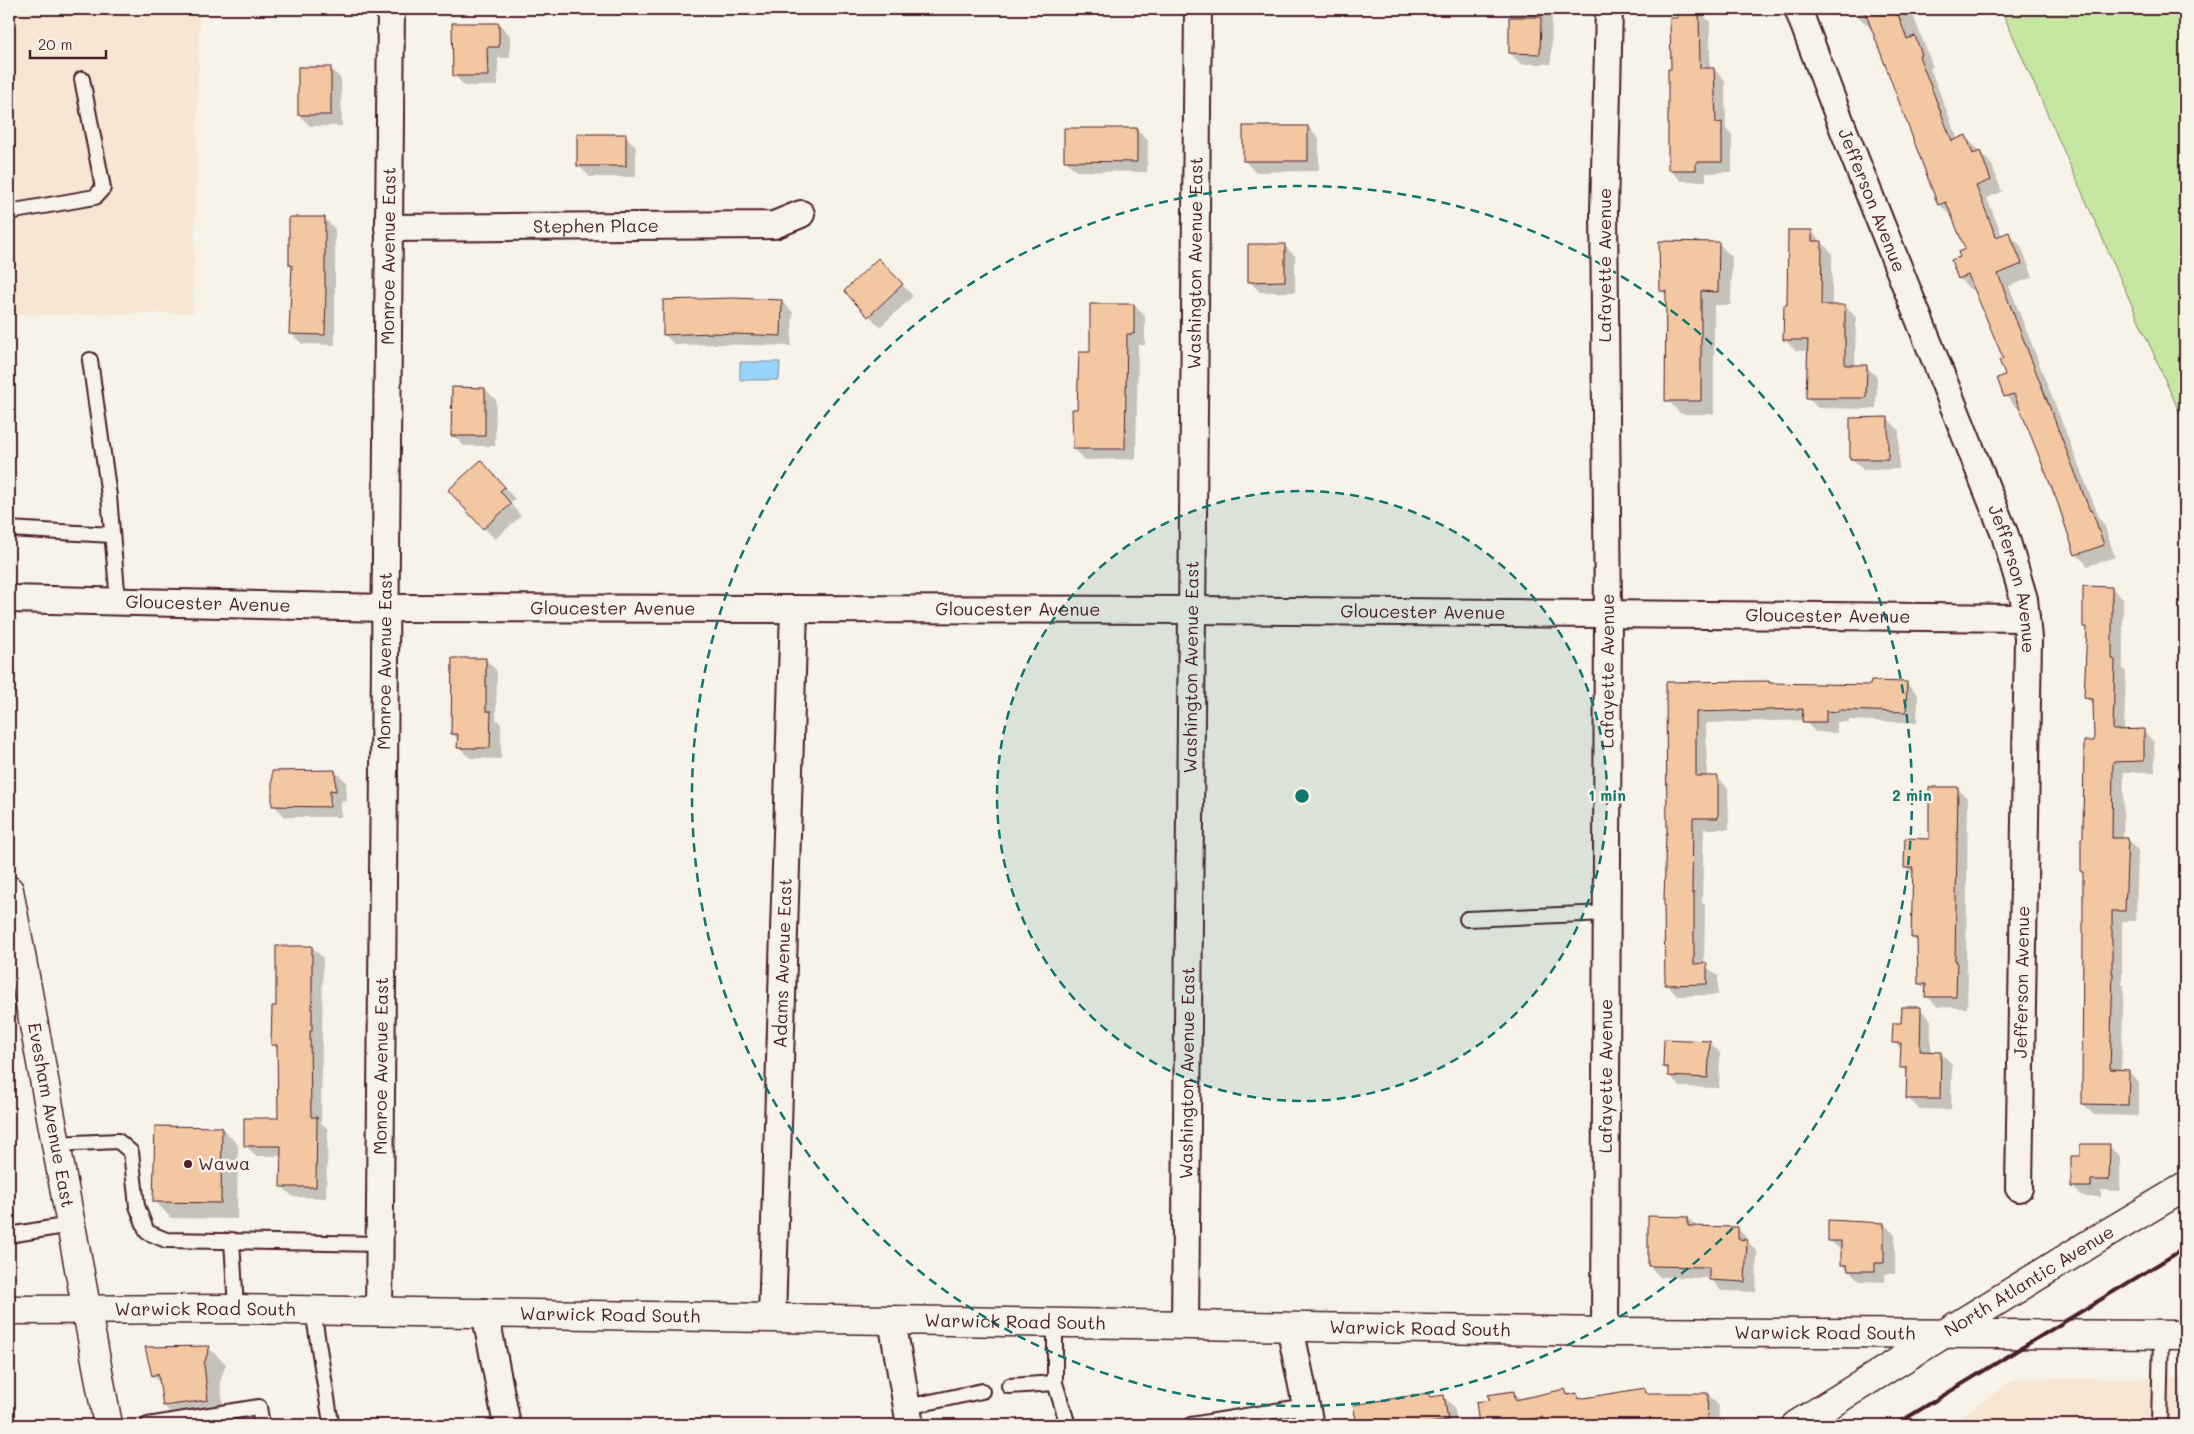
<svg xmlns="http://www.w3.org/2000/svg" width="2194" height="1434" viewBox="0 0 2194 1434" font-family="Mali,sans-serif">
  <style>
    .built { fill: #f6e6d3 }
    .green { fill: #c5e7a1; stroke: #888366 }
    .water { fill: #98d5f9; stroke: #798ca7 }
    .shadow { fill: #0003 }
    .building { fill: #f3c7a2; stroke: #4a1f2b }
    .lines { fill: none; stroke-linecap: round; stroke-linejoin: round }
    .service-casing { stroke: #4a1f2b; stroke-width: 18 }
    .minor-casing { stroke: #4a1f2b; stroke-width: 30 }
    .tertiary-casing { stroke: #4a1f2b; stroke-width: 31 }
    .primary-casing { stroke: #4a1f2b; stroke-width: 31 }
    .service { stroke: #f7f3e8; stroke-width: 14 }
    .minor { stroke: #f7f3e8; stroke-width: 26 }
    .tertiary { stroke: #f7f3e8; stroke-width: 28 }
    .primary { stroke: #f7f3e8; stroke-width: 28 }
    .rail { stroke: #4a1f2b; stroke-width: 4 }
    .ring { fill: none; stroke: #0f766e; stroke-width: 2.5; stroke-dasharray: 9 6 }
    .poi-dot { fill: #4a1f2b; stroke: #f7f3e8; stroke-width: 2 }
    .labels { text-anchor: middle; stroke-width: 5; stroke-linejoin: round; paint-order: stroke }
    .street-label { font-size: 18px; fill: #4a1f2b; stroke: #f7f3e8 }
    .poi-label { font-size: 18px; fill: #4a1f2b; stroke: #f7f3e8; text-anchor: start }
    .centre { fill: #0f766e; stroke: #f7f3e8; stroke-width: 2.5 }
    .ring-label { font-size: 15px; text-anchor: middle; font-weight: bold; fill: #0f766e; stroke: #f7f3e8; stroke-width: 5; stroke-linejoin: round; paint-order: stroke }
  </style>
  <rect width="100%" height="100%" fill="#f7f3e8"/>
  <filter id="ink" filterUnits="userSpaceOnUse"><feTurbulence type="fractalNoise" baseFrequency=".02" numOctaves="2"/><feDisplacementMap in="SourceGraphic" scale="10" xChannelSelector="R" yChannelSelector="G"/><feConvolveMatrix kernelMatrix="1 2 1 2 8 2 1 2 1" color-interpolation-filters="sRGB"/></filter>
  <g filter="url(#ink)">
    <g class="built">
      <polygon points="9,9 200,9 193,313 9,315"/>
      <polygon points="2017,1378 2185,1378 2185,1425 1947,1425"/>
    </g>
    <polygon class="green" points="2001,9 2185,9 2185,425"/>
    <polygon class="water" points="740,362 780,362 779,380 740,380"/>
    <g class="shadow">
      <polygon points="1510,9 1552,9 1551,64 1521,64 1510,53"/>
      <polygon points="1856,9 1926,9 1913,15 1933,67 1930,68 1958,140 1966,137 1992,165 2002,192 1987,198 2002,236 2009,234 2021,246 2033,277 2009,286 2100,520 2104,524 2115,557 2088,566 2076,554 2058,500 2021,407 2018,409 2006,396 2007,376 2004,359 1975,288 1971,290 1959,278 1962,258 1966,250 1953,216 1951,216 1939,204 1873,28 1871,29 1859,17"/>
      <polygon points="1699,11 1710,22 1710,69 1714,69 1725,80 1726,129 1732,135 1732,172 1706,173 1706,181 1681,181 1670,170 1672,70 1678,20"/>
      <polygon points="499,24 510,35 510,58 498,58 498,86 465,86 454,75"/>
      <polygon points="330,68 341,79 342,126 310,126 299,115"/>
      <polygon points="1308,127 1319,138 1319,171 1255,172 1244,160"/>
      <polygon points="1136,129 1148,140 1147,172 1076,171 1065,160"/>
      <polygon points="625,136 636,147 636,177 590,177 578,165"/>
      <polygon points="324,218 335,229 335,345 302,344 291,333 293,268 290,265"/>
      <polygon points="1812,232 1832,253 1832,306 1845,306 1856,317 1855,366 1866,366 1877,377 1876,409 1818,408 1807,397 1809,351 1796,351 1785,340 1788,306"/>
      <polygon points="1718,243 1732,257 1731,305 1714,305 1714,414 1681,414 1667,400 1668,297 1661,290"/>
      <polygon points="1284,245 1295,256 1295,292 1260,292 1249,281"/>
      <polygon points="889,271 913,296 880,327 846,291"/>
      <polygon points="781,301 793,312 791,346 723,344 675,345 664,334"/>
      <polygon points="1134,305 1145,316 1145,345 1138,345 1136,459 1085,460 1074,449 1079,410 1091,354"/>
      <polygon points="485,389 496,400 495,446 464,446 453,435"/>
      <polygon points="1888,419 1899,430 1899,469 1863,470 1852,459"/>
      <polygon points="492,473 515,499 510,503 521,516 495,539 484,528"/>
      <polygon points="2112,588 2123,599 2123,669 2126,672 2124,731 2143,731 2154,742 2155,772 2124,772 2123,839 2127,839 2138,850 2136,921 2122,921 2122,984 2124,985 2121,1071 2128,1071 2139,1082 2139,1116 2094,1115 2083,1104 2084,873 2082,871 2096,742 2095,707 2086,698 2088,629 2085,626"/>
      <polygon points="486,660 497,671 496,719 501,724 501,759 470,758 459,747 459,740 452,734"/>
      <polygon points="1769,683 1770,684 1872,686 1907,684 1918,695 1917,723 1849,720 1849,722 1837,722 1837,733 1815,732 1804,720 1706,723 1707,777 1717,777 1728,788 1729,829 1704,829 1702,903 1705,905 1704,965 1718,976 1718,995 1677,996 1666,984 1669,835 1667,684"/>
      <polygon points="335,771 346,782 347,801 341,801 341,817 285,817 274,805"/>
      <polygon points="1957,788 1968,799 1966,971 1968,973 1967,1008 1938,1007 1927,996 1927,990 1919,983 1919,944 1912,937 1914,876 1905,867 1930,840"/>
      <polygon points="312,947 323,958 321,1123 328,1129 326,1198 293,1197 282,1186 282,1156 256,1156 245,1145 279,1119 278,1050 272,1044 277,1007"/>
      <polygon points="1920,1009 1931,1020 1931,1053 1941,1053 1952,1064 1951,1110 1919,1109 1908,1098 1908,1074 1902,1067 1902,1050 1894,1042"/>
      <polygon points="1709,1042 1720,1053 1719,1088 1680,1087 1669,1075 1669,1071 1664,1067"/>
      <polygon points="222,1128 238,1145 237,1219 171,1218 155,1201"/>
      <polygon points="2109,1146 2120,1157 2120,1191 2101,1190 2101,1197 2083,1197 2072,1186 2081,1158"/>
      <polygon points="1688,1218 1697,1227 1738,1229 1749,1240 1749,1243 1757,1252 1756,1292 1721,1291 1710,1278 1660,1277 1649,1266"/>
      <polygon points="1884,1224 1895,1235 1895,1274 1885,1274 1885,1282 1860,1281 1842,1264 1842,1251 1829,1240"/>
      <polygon points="146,1348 209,1348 226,1364 220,1382 225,1417 181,1423 164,1406 161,1384 153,1376"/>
      <polygon points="1645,1389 1650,1394 1708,1394 1719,1406 1718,1425 1481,1425 1477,1403 1491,1401 1513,1392 1521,1400 1565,1390 1571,1396 1576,1395 1581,1400"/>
      <polygon points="1427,1394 1432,1398 1443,1396 1454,1407 1458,1425 1358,1425 1355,1406"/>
    </g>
    <g class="building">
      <polygon points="1864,9 1896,9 1907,39 1915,36 1922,55 1919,56 1952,141 1966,135 1973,154 1980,151 1991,180 1976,186 1996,237 2009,232 2022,264 1998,274 2090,511 2092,510 2104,545 2075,555 2057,501 2014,394 2004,397 1997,378 2005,375 1999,360 2003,358 1972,284 1968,275 1958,279 1951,260 1960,257 1958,252 1965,249 1946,202 1938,205"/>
      <polygon points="1677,10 1699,10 1700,68 1714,68 1716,123 1722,122 1722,162 1696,162 1696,170 1668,170 1668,69 1671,69 1670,18 1677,18"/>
      <polygon points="1509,17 1541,17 1540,54 1509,53"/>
      <polygon points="452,23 499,23 499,47 487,47 488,76 453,76"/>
      <rect x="298" y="67" width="33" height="48"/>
      <rect x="1243" y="126" width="65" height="35"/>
      <polygon points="1064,128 1137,128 1137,162 1064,161"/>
      <rect x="577" y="134" width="49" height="32"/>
      <polygon points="289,217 325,217 325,287 326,287 325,335 289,334 292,265 289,265"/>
      <polygon points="1788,230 1812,230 1812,241 1822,241 1821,305 1845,305 1845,365 1867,365 1866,398 1806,398 1808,340 1783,340 1784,305 1787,305"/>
      <polygon points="1659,241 1719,242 1718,292 1701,291 1701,401 1665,401 1666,291 1660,291"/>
      <polygon points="1248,244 1285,244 1285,281 1248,282"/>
      <polygon points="878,258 903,284 868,317 844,291"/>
      <polygon points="733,298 782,300 781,336 711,333 663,335 663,300"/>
      <polygon points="1090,304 1134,304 1134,334 1127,334 1125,449 1073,449 1072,409 1077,409 1079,352 1090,352"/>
      <polygon points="452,387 485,388 485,436 451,436"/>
      <polygon points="1888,417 1888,459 1850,459 1850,418"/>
      <polygon points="481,460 505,487 500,491 511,504 483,529 448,490"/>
      <polygon points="2083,586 2112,587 2112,659 2115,660 2113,730 2144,729 2144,761 2113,762 2112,838 2128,838 2125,911 2112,911 2112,973 2113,973 2110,1069 2129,1070 2128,1105 2082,1104 2083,930 2083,872 2081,872 2081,838 2083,838 2084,741 2094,741 2093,699 2084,698 2087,627 2083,627"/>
      <polygon points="452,658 486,658 486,711 491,711 490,748 457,748 458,734 451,734"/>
      <polygon points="1769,681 1769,683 1870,685 1871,681 1907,682 1906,712 1838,710 1838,712 1826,711 1826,722 1802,722 1803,709 1696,712 1696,776 1718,776 1718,818 1693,818 1692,893 1694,893 1694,964 1707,963 1707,984 1665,985 1664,900 1666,834 1667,834 1666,682"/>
      <polygon points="335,770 336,791 330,790 330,807 272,806 272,771"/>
      <polygon points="1929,787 1958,787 1955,961 1957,961 1956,997 1925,997 1926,984 1918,984 1917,938 1911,938 1913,868 1904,868 1905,838 1929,839"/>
      <polygon points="276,946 312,946 312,1031 310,1031 311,1117 317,1117 316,1187 280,1187 281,1146 244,1146 244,1118 278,1118 277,1045 271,1045 272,1006 276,1006"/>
      <polygon points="1902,1007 1921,1007 1920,1051 1941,1052 1940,1099 1906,1099 1907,1068 1900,1068 1901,1043 1892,1043 1893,1023 1901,1023"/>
      <polygon points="1664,1039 1710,1041 1708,1078 1668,1076 1668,1067 1663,1067"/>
      <polygon points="155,1126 222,1127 221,1203 153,1202"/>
      <polygon points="2080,1144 2110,1144 2109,1180 2091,1180 2091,1187 2071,1187 2071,1156 2080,1156"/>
      <polygon points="1648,1216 1688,1217 1688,1226 1738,1227 1738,1239 1747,1240 1745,1282 1709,1280 1709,1267 1648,1266"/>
      <polygon points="1828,1220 1884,1223 1884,1263 1875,1263 1875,1271 1848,1271 1847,1265 1841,1265 1841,1241 1828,1241"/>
      <polygon points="210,1346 204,1364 208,1400 163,1406 158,1373 152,1376 145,1347"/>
      <polygon points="1645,1388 1646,1393 1708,1393 1707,1425 1650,1423 1638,1425 1544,1425 1543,1417 1495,1425 1479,1425 1476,1402 1490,1400 1487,1395 1514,1391 1515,1400 1565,1389 1567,1395 1577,1393 1578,1399"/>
      <polygon points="1428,1393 1430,1397 1444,1395 1448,1420 1419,1425 1357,1425 1353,1405"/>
    </g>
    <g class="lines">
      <g class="service-casing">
        <g id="service">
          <polyline points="9,212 95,197 103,188 82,79"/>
          <polyline points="90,360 109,496 118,602"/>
          <polyline points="9,529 112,535"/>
          <polyline points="1467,919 1607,913"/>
          <polyline points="55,1144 118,1141 131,1152 137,1206 147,1232 166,1240 379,1244"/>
          <polyline points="9,1235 70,1225"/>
          <polyline points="232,1240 236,1309"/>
          <polyline points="313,1311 331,1423"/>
          <polyline points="1055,1323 1055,1383 1068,1425"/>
          <polyline points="1009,1386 1055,1383"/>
          <polyline points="907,1407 982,1391"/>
          <polyline points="148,1425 259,1407 262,1425"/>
          <polyline points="1191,1425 1306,1406"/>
          <polyline points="2159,1425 2161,1335"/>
        </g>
      </g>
      <g class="minor-casing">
        <g id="minor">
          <path id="s1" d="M1798 9 1844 131 2005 535 2024 599 2028 638 2019 1188"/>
          <path id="s2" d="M388 228 774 225 801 214"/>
          <path id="s3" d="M9 599 385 608 1192 610 2026 618"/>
          <path id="s4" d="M379 1312 391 9"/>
          <polyline points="485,1312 507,1425"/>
          <path id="s5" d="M772 1318 794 609"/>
          <polyline points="892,1320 910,1425"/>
          <path id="s6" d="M1185 1325 1198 9"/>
          <polyline points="1290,1327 1310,1425"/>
          <path id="s7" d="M1605 1332 1608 614 1604 211 1609 9"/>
        </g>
      </g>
      <g class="tertiary-casing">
        <g id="tertiary">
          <path id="s8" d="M9 1310 236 1309 1605 1332 2185 1335"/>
          <path id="s9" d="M1796 1425 2091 1243 2185 1187"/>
        </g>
      </g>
      <g class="primary-casing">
        <g id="primary">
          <path id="s10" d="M9 890 108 1425"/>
        </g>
      </g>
      <use href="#service" class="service"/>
      <use href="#minor" class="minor"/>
      <use href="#tertiary" class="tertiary"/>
      <use href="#primary" class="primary"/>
      <polyline class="rail" points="1895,1425 2185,1248"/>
    </g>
  </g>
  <circle cx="1302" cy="796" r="305" fill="#0f766e" fill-opacity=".12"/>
  <g class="ring">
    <circle cx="1302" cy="796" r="305"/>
    <circle cx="1302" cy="796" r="610"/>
  </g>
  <circle class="poi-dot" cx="188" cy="1164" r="5"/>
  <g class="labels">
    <g class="street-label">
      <text dy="6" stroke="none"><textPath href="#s1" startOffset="205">Jefferson Avenue</textPath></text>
      <text dy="6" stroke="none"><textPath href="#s2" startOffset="208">Stephen Place</textPath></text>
      <text dy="6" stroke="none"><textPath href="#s4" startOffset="1056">Monroe Avenue East</textPath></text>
      <text dy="6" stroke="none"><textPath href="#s6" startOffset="1062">Washington Avenue East</textPath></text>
      <text transform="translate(1605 265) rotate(-90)" y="6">Lafayette Avenue</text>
      <text dy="6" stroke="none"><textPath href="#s1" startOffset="610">Jefferson Avenue</textPath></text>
      <text dy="6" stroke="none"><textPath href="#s3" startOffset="199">Gloucester Avenue</textPath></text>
      <text dy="6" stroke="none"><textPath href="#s3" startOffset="604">Gloucester Avenue</textPath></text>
      <text dy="6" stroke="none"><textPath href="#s3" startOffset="1009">Gloucester Avenue</textPath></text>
      <text dy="6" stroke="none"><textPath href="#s3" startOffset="1414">Gloucester Avenue</textPath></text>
      <text dy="6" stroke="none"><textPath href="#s3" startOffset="1819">Gloucester Avenue</textPath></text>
      <text dy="6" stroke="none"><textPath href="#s4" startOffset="651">Monroe Avenue East</textPath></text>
      <text dy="6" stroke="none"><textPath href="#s6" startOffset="658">Washington Avenue East</textPath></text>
      <text dy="6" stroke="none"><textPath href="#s7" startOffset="661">Lafayette Avenue</textPath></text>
      <text dy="6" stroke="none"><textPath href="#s5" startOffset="355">Adams Avenue East</textPath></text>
      <text transform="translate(2022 982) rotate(-89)" y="6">Jefferson Avenue</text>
      <text dy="6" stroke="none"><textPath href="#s4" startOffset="246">Monroe Avenue East</textPath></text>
      <text dy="6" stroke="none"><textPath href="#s6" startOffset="252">Washington Avenue East</textPath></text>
      <text dy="6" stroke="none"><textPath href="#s7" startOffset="256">Lafayette Avenue</textPath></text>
      <text dy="6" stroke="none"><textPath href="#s10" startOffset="229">Evesham Avenue East</textPath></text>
      <text dy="6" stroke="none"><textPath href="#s9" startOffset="274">North Atlantic Avenue</textPath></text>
      <text dy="6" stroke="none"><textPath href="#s8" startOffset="196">Warwick Road South</textPath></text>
      <text dy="6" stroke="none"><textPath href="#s8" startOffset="601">Warwick Road South</textPath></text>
      <text dy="6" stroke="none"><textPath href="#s8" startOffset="1006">Warwick Road South</textPath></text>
      <text dy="6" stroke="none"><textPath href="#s8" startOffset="1411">Warwick Road South</textPath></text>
      <text dy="6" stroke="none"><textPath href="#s8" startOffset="1816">Warwick Road South</textPath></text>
    </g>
    <g class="poi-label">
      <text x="198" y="1170">Wawa</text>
    </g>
  </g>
  <circle cx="1302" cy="796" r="8" class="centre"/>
  <g class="ring-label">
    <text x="1607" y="801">1 min</text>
    <text x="1912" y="801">2 min</text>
  </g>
  <rect width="2194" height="1434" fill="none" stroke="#f7f3e8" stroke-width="30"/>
  <rect x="15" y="15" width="2164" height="1404" fill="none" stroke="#4a1f2b" stroke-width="2" filter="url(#ink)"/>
  <path d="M30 50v8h76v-8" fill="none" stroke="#4a1f2b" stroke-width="2.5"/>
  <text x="38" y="50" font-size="15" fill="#4a1f2b" stroke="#f7f3e8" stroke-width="4" paint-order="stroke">20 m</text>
</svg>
